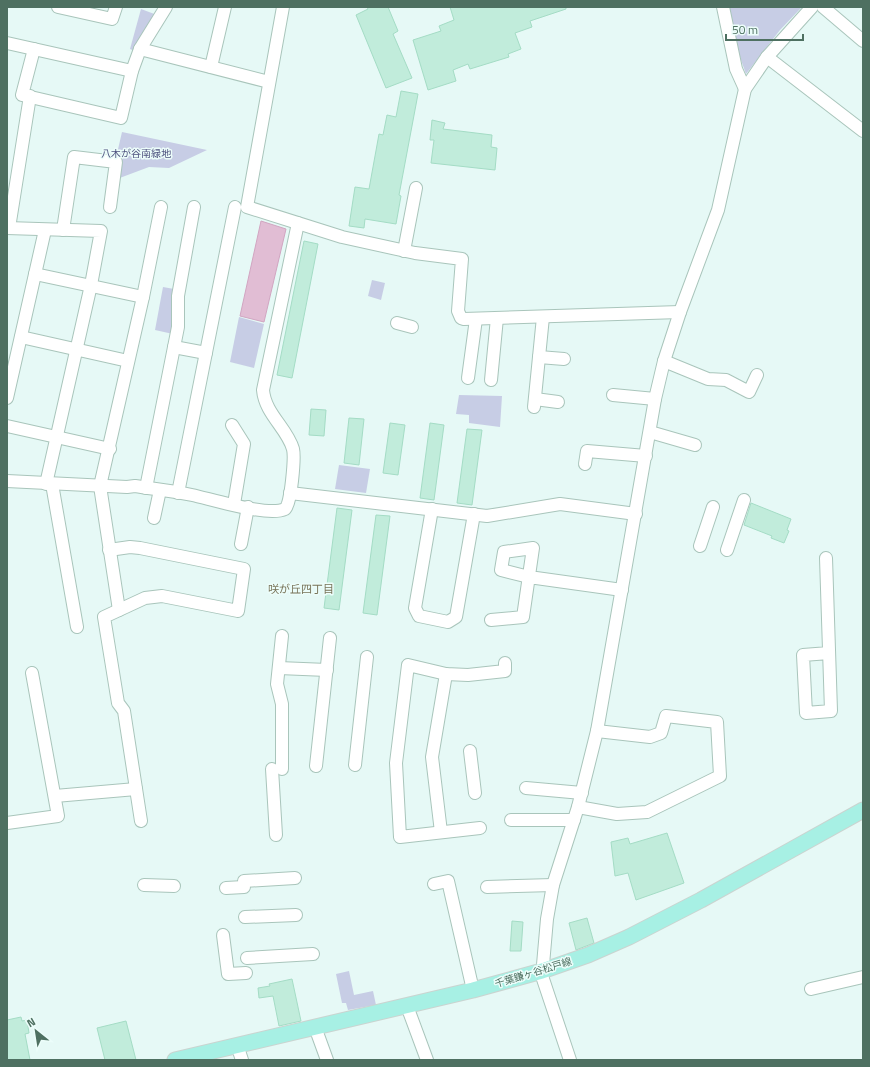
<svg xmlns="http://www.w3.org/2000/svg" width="870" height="1067" viewBox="0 0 870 1067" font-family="'Titillium Web','Noto Sans JP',sans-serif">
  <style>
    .green { fill: #c7cde5 }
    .water { fill: #e1bdd4; stroke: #d1a5c1 }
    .building { fill: #c1ecdb; stroke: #a4dcc5 }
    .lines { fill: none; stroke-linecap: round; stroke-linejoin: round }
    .minor-casing { stroke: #a9c5bb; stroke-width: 14 }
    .major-casing { stroke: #cad4d0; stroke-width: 17 }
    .minor { stroke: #fff; stroke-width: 12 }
    .major { stroke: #a7f0e4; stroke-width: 15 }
    .labels { text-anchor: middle; stroke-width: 3; stroke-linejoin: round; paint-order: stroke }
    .park-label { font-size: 10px; fill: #4e527f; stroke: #ecfdfa }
    .street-label { font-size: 10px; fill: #4e7061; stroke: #ecfdfa }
    .neighbourhood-label { font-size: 11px; fill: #787459; stroke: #ecfdfa }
  </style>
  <rect width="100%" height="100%" fill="#e6f9f6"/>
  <g class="green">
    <polygon points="729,7 802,7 780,30 746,74 740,57"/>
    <polygon points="141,9 157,15 135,51 130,49"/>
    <polygon points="122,132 207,150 169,168 149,167 117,179 116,158"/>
    <polygon points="372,280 385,283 381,300 368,296"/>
    <polygon points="163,287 174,289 173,334 155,330"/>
    <polygon points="239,317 264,324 254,368 230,362"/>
    <polygon points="459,395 502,396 500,427 469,423 469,415 456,414"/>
    <polygon points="339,465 370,469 366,493 335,489"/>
    <polygon points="349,971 354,995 373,991 376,1005 348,1010 346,1003 342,1003 336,974"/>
  </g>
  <polygon class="water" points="261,221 286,229 264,322 240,316"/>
  <g class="building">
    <polygon points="367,7 388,7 398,31 393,34 412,78 386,88 356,15 368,9"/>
    <polygon points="450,7 566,7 566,9 530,21 532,27 515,33 521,49 508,54 509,57 470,69 468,64 453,70 456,81 428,90 413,40 441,31 439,26 454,20"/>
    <polygon points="401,91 418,94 399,195 401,196 396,224 365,219 364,228 349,226 355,187 369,189 379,134 383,135 387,115 396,117"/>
    <polygon points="432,120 445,123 443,129 492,135 491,147 497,148 495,170 431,163 434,140 430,140"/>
    <polygon points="304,241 318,244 292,378 277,375"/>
    <polygon points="311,409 326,410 324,436 309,435"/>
    <polygon points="349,418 364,419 359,465 344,463"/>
    <polygon points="390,423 405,425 398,475 383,473"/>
    <polygon points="430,423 444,425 434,500 420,498"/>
    <polygon points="467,429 482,430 472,505 457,503"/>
    <polygon points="751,503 791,519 787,530 789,531 784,543 771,538 772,536 744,525"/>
    <polygon points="337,508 352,510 339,610 324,608"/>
    <polygon points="376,515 390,516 377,615 363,613"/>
    <polygon points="667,833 684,883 636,900 628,873 615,876 611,842 628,838 630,844"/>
    <polygon points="587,918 594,943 576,950 569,923"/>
    <polygon points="512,921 523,922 521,951 510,951"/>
    <polygon points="292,979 301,1021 279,1026 273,996 259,998 258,988 270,986 269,984"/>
    <polygon points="21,1017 22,1021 27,1020 29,1033 25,1034 30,1060 7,1060 7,1020"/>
    <polygon points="126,1021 136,1060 105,1060 97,1028"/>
  </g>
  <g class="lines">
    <g class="minor-casing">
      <g id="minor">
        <polyline points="58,7 112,19 116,7"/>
        <polyline points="283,7 247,207 342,237 415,253 462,259 458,311 461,318 464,319 680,312"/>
        <polyline points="723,7 736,69 745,89"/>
        <polyline points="823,7 863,41"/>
        <polyline points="7,43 132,71"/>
        <polyline points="34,49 22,95 121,118 132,71 140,49 166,7"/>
        <polyline points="140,49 269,82"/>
        <polyline points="767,57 863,131"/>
        <polyline points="211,67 225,7"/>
        <polyline points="7,228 101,231 91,285 46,484"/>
        <polyline points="9,228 30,96"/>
        <polyline points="63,230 74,157 116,162 110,207"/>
        <polyline points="404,251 416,188"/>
        <polyline points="35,274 143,297"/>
        <polyline points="397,323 412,327"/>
        <polyline points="21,337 128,361"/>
        <polyline points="174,347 206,353"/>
        <polyline points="539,357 564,359"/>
        <polyline points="664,361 708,379 726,380 749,392 757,375"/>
        <polyline points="468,378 476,319"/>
        <polyline points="491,380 497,318"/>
        <polyline points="613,395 655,399"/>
        <polyline points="7,398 45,230"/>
        <polyline points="535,399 558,402"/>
        <polyline points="534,407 543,317"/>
        <polyline points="232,425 244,444 234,504"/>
        <polyline points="7,426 110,449"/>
        <polyline points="650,432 695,445"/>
        <polyline points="585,464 587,451 646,456"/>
        <path d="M7 481 127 487 135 486C154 489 173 491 192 495 211 499 268 517 285 509 291 506 295 457 293 449 287 428 265 414 263 390L298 223"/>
        <polyline points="52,484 77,627"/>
        <polyline points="146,488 178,327 178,296 194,207"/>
        <polyline points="178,493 235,207"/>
        <polyline points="290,493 487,516 560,504 636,514"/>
        <polyline points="432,509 415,608 419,616 448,622 456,617 474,514"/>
        <polyline points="154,518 160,490"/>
        <polyline points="241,544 248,507"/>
        <polyline points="700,546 713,507"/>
        <polyline points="109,550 130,547 140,548 244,569 238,611 162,596 145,598 104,617 118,703 124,711 141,821"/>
        <polyline points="727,550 744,500"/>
        <polyline points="826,558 831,711 806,713 803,655 829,653"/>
        <polyline points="119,610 100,486 143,297 161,207"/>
        <polyline points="491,620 523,617 533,548 504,552 501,570 529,577 622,590"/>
        <polyline points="279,668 327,670"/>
        <polyline points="470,751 475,793"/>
        <polyline points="355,765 367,657"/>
        <polyline points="316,766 330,638"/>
        <polyline points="272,769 276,835"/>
        <polyline points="282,769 282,704 277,684 282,636"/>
        <polyline points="526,788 582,793"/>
        <polyline points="55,796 136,789"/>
        <polyline points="578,807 617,814 647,812 720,776 717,722 666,716 661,733 650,737 597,731"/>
        <polyline points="511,820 574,820"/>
        <polyline points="7,823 58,816 32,673"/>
        <polyline points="480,828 400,837 396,763 408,665 446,674 468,675 505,671 505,663"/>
        <polyline points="441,832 432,757 446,674"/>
        <polyline points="244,881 295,878"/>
        <polyline points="434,884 448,881 473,990"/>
        <polyline points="144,885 174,886"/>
        <polyline points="487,887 553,885"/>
        <polyline points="226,888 244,887"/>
        <polyline points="245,917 296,915"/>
        <polyline points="223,935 228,974 246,973"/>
        <polyline points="247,958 313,954"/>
        <polyline points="811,989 863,977"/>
        <polyline points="407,1006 427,1060"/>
        <polyline points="315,1027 327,1060"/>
        <polyline points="237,1045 242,1060"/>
        <polyline points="570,1060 542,976 547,919 553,885 578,807 597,731 655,399 664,361 680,312 718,210 745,89 767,57 812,7"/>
      </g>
    </g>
    <g class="major-casing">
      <polyline id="major" points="175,1060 473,990 542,971 588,955 629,937 701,900 863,810"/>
    </g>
    <use href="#minor" class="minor"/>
    <use href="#major" class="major"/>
  </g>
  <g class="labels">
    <g class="park-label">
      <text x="136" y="157">八木が谷南緑地</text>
    </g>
    <g class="street-label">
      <text transform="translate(533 972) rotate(-17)" y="4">千葉鎌ヶ谷松戸線</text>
    </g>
    <g class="neighbourhood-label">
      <text x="301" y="593">咲が丘四丁目</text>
    </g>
  </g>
  <rect width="870" height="1067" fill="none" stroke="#4e7061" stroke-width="16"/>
  <g transform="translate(36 1031) rotate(330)" stroke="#ecfdfa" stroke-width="3" paint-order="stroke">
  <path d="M0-3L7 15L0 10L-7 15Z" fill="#4e7061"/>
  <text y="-6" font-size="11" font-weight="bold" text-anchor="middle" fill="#4e7061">N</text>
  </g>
  <path d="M726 34v6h77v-6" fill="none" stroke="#4e7061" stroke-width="2"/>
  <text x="732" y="34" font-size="12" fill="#4e7061" stroke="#ecfdfa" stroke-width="3" paint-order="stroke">50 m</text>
</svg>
